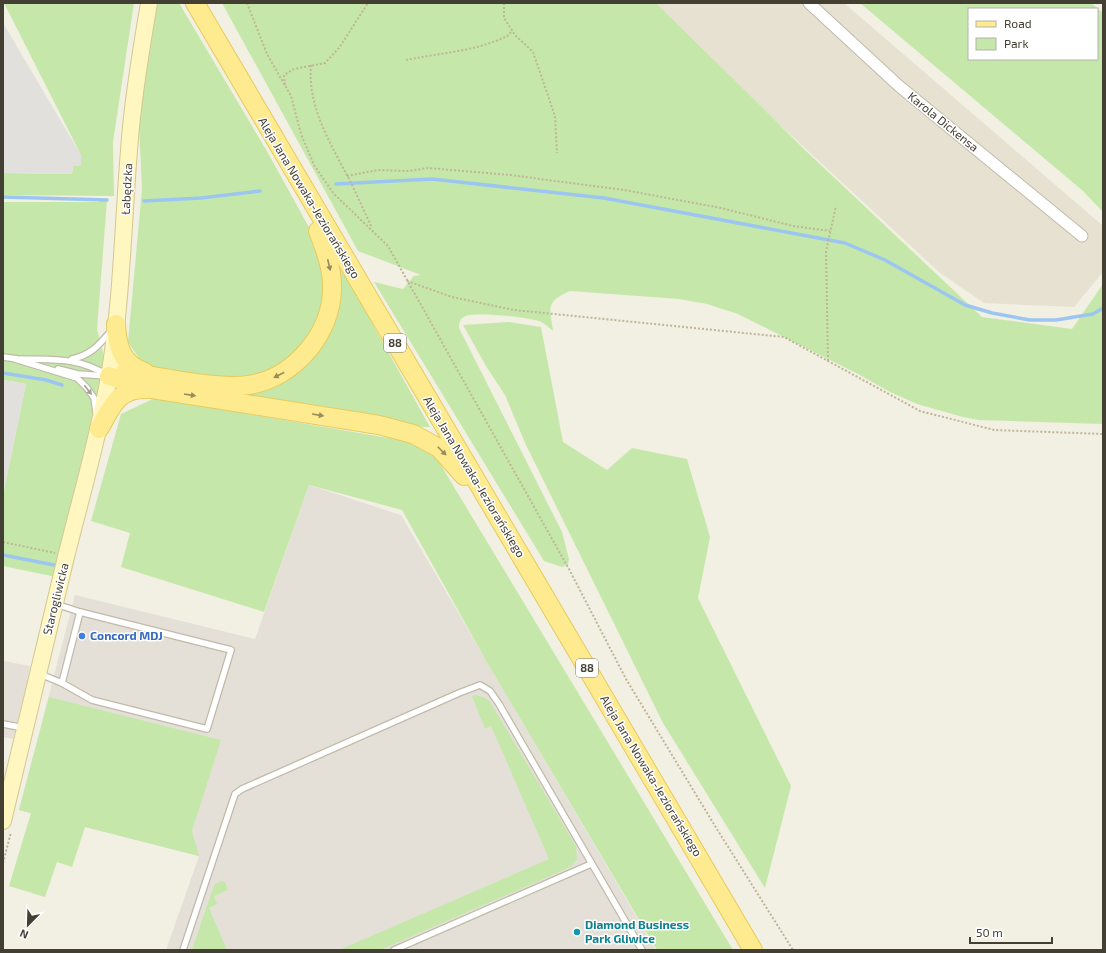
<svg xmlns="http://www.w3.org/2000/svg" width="1106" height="953" viewBox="0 0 1106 953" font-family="'Exo 2',sans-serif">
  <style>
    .residential { fill: #e6e1d1 }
    .industrial { fill: #e4e0d8 }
    .green { fill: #c5e8aa; fill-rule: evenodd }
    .parking { fill: #e2e0dc }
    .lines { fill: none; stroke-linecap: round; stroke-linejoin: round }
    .stream { stroke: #9cc6f1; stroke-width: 3.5 }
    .lane-casing { stroke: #c0baa8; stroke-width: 8 }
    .street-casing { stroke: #c0baa8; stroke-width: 13 }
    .secondary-casing { stroke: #d4c891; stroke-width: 18 }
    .primary-casing { stroke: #e6cb5d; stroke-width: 20 }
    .path { stroke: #bfb596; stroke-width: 2; stroke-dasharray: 2 2; stroke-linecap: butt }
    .lane { stroke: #fff; stroke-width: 5.5 }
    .street { stroke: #fff; stroke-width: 11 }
    .secondary { stroke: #fff6c0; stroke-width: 16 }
    .primary { stroke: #ffeb8f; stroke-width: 18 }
    .oneway { fill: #988c5c }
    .oneway2 { fill: #a29f99 }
    .shop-dot { fill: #3f7fe0; stroke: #fff; stroke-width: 1.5 }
    .culture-dot { fill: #0f9aa8; stroke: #fff; stroke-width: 1.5 }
    .labels { text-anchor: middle; stroke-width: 3; stroke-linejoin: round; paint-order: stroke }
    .shield { fill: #fff; stroke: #7c7970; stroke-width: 1 }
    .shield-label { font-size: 11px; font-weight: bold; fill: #443f33 }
    .street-label { font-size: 12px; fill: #443f33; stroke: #fff }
    .shop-label { font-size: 12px; font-weight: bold; fill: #366cbe; stroke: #fff; text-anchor: start }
    .culture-label { font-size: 12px; font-weight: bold; fill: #0d838f; stroke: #fff; text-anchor: start }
  </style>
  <rect width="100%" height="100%" fill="#f2efe3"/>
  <polygon class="residential" points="656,3 844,3 1103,226 1103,272 1074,307 984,303 939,272 724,73"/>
  <g class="industrial">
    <polygon points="309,485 401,515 656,950 166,950 199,856 19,810 75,595 255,639"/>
    <polygon points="3,661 30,666 20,723 14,739 3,737"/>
  </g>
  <g class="green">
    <polygon points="4,3 134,3 113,142 114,196 3,195 3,173 72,174 73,166 81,166 81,155"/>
    <polygon points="155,3 179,3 268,153 316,240 327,276 323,307 316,326 288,361 269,372 241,379 166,373 143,364 128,342 142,189 139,126"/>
    <path d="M222 3H656L806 151 982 317 1072 329 1103 284V424L979 420 963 417 917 404 890 392 858 374 738 314 707 304 679 299 570 291C545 302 550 307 553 331 549 328 546 324 541 322 530 317 476 312 466 316 460 318 459 323 459 328L562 532 569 559 568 565 562 567 544 561 374 282 403 289 414 276 421 275 358 251Z"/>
    <path d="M860 3H1091L1103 13V212L1083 191ZM969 9H1097V59H969Z"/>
    <polygon points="100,200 107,200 97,329 109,376 61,578 3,566 3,495 26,384 3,380 3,202 98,202"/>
    <polygon points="340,270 348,280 430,427 421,427 387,418 129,376 213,389 294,371"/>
    <polygon points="509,322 541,327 563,442 607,470 632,448 687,459 710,537 698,598 791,786 765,888 663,723 526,445 505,395 486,366 463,325"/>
    <polygon points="155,398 406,441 436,457 733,950 657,950 488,664 402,510 309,485 264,612 121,567 130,533 91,521 121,414"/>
    <polygon points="476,695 486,698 490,702 576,846 577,859 571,866 566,869 380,950 339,950 549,859 491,726 485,729 472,696"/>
    <polygon points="49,697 221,740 192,831 199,856 85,827 72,867 57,862 45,897 9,886 31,813 19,810"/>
    <polygon points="221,881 225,882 228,890 214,896 217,904 209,908 227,950 192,950 212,891 215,884"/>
  </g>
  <g class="parking">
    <polygon points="3,23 81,155 81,166 73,166 72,174 3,173"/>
    <polygon points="3,380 26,384 3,495"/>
  </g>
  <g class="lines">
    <g class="stream">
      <polyline points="336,184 432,179 604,198 845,243 885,260 965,305 992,313 1030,320 1056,320 1093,314 1103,308"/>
      <polyline points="3,197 107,200"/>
      <polyline points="144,201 201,198 260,191"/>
      <polyline points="3,373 46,380 62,385"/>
      <polyline points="3,555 54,565"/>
    </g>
    <g class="lane-casing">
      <g id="lane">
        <polyline points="3,357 18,359"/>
        <polyline points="15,359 77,378 87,388 94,398 96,412"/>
        <path d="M21 359C55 360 77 357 107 375"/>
        <path d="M72 359C91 355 99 345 111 331"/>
        <polyline points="58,369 78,374 107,376"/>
        <polyline points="40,674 62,683 80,612 56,604"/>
        <polyline points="62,683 92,700 207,729 231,650 80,612"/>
        <polyline points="3,724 19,727"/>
        <polyline points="183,950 235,794 242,789 459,693 480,685 490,691 499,704 642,950"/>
        <polyline points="394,950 591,864"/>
      </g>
    </g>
    <g class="street-casing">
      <polyline id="street" points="809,3 899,86 1082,236"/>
    </g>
    <g class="secondary-casing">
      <path id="secondary" d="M3 821C24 735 44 647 65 561 80 500 98 440 109 377 123 295 123 211 131 127 135 85 142 44 149 3"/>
    </g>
    <g class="primary-casing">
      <g id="primary">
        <polyline points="195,3 753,950"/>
        <path d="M116 324C117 346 122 365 145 372"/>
        <path d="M125 372C161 376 215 390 249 385 294 378 333 333 332 286 332 267 325 249 318 231"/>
        <polyline points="109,376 152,389 379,425 413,434 439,448 464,476"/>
        <path d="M99 429C112 407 117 388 147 389"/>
      </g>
    </g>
    <g class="path">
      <polyline points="247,3 267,54 291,96 301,134 314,165 334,194 388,246 570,571 626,679 715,826 793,950"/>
      <polyline points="504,3 504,18 515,35 533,52 555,116 557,153"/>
      <path d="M406 60C440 53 479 51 509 35L512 30"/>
      <path d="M311 65C307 111 335 150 354 189 360 202 366 215 372 228"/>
      <polyline points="285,85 284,75 294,69 325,63 339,48 368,3"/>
      <polyline points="347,176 378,170 408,171 428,168 510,175 624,190 721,208 793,226 830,231"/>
      <polyline points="407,281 452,297 514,310 784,337 920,411 994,430 1103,434"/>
      <polyline points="828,361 826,251 836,206"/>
      <polyline points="3,542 55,553"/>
      <polyline points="3,863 11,832"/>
    </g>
    <use href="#lane" class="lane"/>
    <use href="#street" class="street"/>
    <use href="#secondary" class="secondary"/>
    <use href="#primary" class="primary"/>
  </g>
  <defs><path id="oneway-solid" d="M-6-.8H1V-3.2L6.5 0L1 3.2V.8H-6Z"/></defs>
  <g class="oneway">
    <use href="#oneway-solid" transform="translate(329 265) rotate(77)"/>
    <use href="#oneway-solid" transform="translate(279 375) rotate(153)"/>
    <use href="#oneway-solid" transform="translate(190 395) rotate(9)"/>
    <use href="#oneway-solid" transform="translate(318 415) rotate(9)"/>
    <use href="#oneway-solid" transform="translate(442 451) rotate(45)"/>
  </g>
  <use class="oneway2" href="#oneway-solid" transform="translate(88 390) rotate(52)"/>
  <circle class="shop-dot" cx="82" cy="636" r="4"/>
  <circle class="culture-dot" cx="577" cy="932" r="4"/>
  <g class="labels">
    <g class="shield">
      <rect x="384" y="334" width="22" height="18" rx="3"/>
      <rect x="576" y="659" width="22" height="18" rx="3"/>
    </g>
    <g class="shield-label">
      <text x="395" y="347">88</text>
      <text x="587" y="672">88</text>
    </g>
    <g class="street-label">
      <text transform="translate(943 122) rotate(39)" y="4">Karola Dickensa</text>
      <text transform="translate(127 189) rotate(-87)" y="4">Łabędzka</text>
      <text transform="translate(309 198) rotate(59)" y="4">Aleja Jana Nowaka-Jeziorańskiego</text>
      <text transform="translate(474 477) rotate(59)" y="4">Aleja Jana Nowaka-Jeziorańskiego</text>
      <text transform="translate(56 599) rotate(-76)" y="4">Starogliwicka</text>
      <text transform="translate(651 776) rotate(59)" y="4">Aleja Jana Nowaka-Jeziorańskiego</text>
    </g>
    <g class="shop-label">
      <text x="90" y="640">Concord MDJ</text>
    </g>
    <g class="culture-label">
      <text x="585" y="929">Diamond Business<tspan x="585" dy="14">Park Gliwice</tspan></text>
    </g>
  </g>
  <rect width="1106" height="953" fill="none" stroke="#443f33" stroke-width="8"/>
  <rect x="968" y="8" width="130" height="52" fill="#ffffff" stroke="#b4b2ad"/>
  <rect x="976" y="21" width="20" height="6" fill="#ffeb8f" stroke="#b4b2ad"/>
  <text x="1004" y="28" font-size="12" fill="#443f33">Road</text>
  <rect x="976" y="38" width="20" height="12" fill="#c5e8aa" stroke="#b4b2ad"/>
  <text x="1004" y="48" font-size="12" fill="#443f33">Park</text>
  <g transform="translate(28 925) rotate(203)" stroke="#ffffff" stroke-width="3" paint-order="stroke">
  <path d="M0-3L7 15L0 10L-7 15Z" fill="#443f33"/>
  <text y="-6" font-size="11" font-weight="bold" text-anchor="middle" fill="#443f33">N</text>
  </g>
  <path d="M970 937v6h82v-6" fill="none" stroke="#443f33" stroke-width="2"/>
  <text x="976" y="937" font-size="12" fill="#443f33" stroke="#ffffff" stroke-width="3" paint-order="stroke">50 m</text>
</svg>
